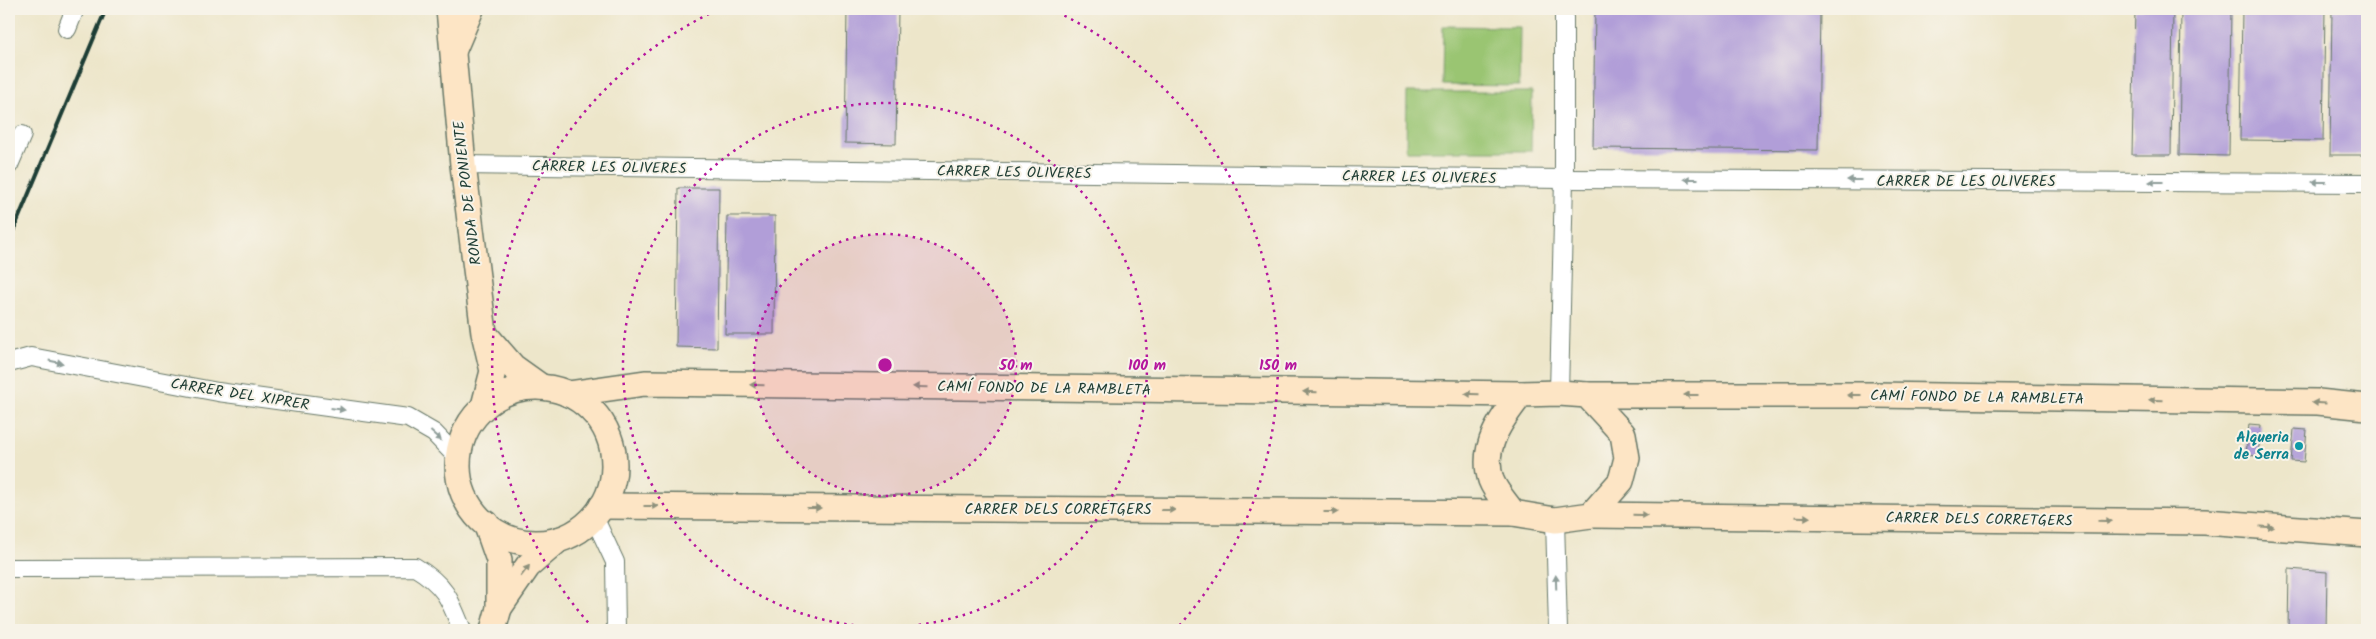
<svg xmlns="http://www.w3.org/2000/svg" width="2376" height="639" viewBox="0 0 2376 639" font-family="Kalam,sans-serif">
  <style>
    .green { fill: #9ac572; stroke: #5c8153 }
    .building { fill: #b19ed8 }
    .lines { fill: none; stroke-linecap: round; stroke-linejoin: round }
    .street-casing { stroke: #677868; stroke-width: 20 }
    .secondary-casing { stroke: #677868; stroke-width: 28 }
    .street { stroke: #fff; stroke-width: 18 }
    .secondary { stroke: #fde5c5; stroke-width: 25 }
    .rail { stroke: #1f3d34; stroke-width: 4 }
    .oneway { fill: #8f9e9a }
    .oneway2 { fill: #8e917c }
    .ring { fill: none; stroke: #b5179e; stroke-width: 2.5; stroke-dasharray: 2.5 5 }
    .culture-dot { fill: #0f9aa8; stroke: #f7f3e8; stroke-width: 2 }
    .labels { text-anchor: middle; stroke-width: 4; stroke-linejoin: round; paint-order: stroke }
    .street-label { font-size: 15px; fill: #1f3d34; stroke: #f7f3e8 }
    .culture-label { font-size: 15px; font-weight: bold; fill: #0d838f; stroke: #f7f3e8; text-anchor: end }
    .centre { fill: #b5179e; stroke: #f7f3e8; stroke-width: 2.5 }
    .ring-label { font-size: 15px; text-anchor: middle; font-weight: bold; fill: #b5179e; stroke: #f7f3e8; stroke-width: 4; stroke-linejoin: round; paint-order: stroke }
  </style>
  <rect width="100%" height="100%" fill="#f7f3e8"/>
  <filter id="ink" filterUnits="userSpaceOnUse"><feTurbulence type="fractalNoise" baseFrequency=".02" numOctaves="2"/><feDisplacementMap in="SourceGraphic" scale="10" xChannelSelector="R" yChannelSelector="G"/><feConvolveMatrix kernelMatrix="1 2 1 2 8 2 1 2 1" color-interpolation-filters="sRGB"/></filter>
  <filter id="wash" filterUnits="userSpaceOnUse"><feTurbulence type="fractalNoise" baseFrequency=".0096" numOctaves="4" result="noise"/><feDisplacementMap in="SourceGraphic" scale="20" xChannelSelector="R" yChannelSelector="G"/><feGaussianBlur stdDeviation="1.12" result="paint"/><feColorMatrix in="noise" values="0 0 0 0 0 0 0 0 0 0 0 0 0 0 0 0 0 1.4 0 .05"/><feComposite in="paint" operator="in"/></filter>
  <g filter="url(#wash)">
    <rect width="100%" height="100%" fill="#ede6ca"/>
    <g class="green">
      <polygon points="1443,26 1520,27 1519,86 1442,85"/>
      <polygon points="1407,92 1532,92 1531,151 1406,151"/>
    </g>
    <g id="blocks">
      <g class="building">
        <polygon points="847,9 898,9 896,144 845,143"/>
        <polygon points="1595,9 1820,9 1818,150 1593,148"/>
        <polygon points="2135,9 2173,9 2171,155 2132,155"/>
        <polygon points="2181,9 2231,9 2229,156 2179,155"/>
        <polygon points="2242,9 2325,9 2323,141 2240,140"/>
        <polygon points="2332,9 2367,9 2367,155 2330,155"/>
        <polygon points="678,188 719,188 717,348 676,347"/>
        <polygon points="727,216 775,216 774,334 725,334"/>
        <polygon points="2249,424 2261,425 2258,456 2246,455"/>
        <polygon points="2294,429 2307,430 2304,462 2291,461"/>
        <polygon points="2289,569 2327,572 2326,630 2288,630"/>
      </g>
    </g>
  </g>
  <g filter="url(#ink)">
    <use href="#blocks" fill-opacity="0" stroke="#677868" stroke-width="1"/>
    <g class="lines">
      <g class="street-casing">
        <g id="street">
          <polyline points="67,29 75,9"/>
          <polyline points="9,165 22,135"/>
          <polyline points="463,165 1564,179 2367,183"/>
          <polyline points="9,363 31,357 218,392 408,418 434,433 459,459"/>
          <polyline points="1559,393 1564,179 1564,9"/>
          <polyline points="594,517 615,562 616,630"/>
          <polyline points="1555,520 1558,630"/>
          <path d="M9 568 415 567C445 585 450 599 462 630"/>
        </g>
      </g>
      <g class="secondary-casing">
        <g id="secondary">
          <polyline points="449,9 463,165 484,333 493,371 484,406"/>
          <polyline points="454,49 471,9"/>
          <polyline points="487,337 513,367 541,387"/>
          <circle cx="536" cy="465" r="78"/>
          <path d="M1559 393 1587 395 1623 434 1627 458 1621 481 1591 515 1555 520 1513 513C1506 503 1495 491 1491 480 1480 447 1502 418 1521 394Z"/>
          <polyline points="568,394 645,383 1521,394"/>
          <polyline points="1587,395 1875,395 2318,402 2367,407"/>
          <polyline points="602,506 1513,513"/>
          <polyline points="1591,515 2205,522 2367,534"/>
          <polyline points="486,523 499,560 499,608 493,630"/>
          <polyline points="499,608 528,566 558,540"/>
        </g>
      </g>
      <use href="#street" class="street"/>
      <use href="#secondary" class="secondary"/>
      <polyline class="rail" points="9,241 106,9"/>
    </g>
    <defs><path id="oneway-solid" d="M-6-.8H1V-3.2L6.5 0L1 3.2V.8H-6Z" transform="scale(1.25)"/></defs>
    <g class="oneway">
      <use href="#oneway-solid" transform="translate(1691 179) rotate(-180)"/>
      <use href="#oneway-solid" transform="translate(1854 180) rotate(-180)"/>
      <use href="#oneway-solid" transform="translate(2156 182) rotate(-180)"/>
      <use href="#oneway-solid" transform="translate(2319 182) rotate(-180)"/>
      <use href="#oneway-solid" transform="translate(56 362) rotate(11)"/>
      <use href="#oneway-solid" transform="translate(338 409) rotate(8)"/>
      <use href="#oneway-solid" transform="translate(436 436) rotate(42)"/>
      <use href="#oneway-solid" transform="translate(1556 582) rotate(-92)"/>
    </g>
    <g class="oneway2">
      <use href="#oneway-solid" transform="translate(757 385) rotate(-179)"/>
      <use href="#oneway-solid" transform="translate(920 387) rotate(-179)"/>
      <use href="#oneway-solid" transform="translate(1310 392) rotate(-179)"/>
      <use href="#oneway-solid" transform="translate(1472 394) rotate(-179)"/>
      <use href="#oneway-solid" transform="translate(1691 395) rotate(-180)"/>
      <use href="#oneway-solid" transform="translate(1854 395) rotate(-180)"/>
      <use href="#oneway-solid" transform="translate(2156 400) rotate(-179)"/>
      <use href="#oneway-solid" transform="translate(2319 403) rotate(-177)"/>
      <use href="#oneway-solid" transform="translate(651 506)"/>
      <use href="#oneway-solid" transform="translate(814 508)"/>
      <use href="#oneway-solid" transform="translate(1168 510)"/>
      <use href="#oneway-solid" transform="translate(1331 512)"/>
      <use href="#oneway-solid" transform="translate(1640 515) rotate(1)"/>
      <use href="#oneway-solid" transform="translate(1803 517) rotate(1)"/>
      <use href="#oneway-solid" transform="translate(2105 521) rotate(1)"/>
      <use href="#oneway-solid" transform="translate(2267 527) rotate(4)"/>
      <use href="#oneway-solid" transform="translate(525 571) rotate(-52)"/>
    </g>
  </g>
  <circle cx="885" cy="365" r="131" fill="#b5179e" fill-opacity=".12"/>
  <g class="ring">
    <circle cx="885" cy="365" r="131"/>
    <circle cx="885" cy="365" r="262"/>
    <path d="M593 628A393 393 0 0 1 719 9M1051 9A393 393 0 0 1 1177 628"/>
  </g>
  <circle class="culture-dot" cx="2299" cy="446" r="5"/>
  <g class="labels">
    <g class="street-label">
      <text transform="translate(609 167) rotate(1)" y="5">CARRER LES OLIVERES</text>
      <text transform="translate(1014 172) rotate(1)" y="5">CARRER LES OLIVERES</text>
      <text transform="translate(1419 177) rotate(1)" y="5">CARRER LES OLIVERES</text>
      <text x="1966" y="186">CARRER DE LES OLIVERES</text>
      <text transform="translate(467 193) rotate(-97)" y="5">RONDA DE PONIENTE</text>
      <text transform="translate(1044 388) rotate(1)" y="5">CAMÍ FONDO DE LA RAMBLETA</text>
      <text transform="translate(240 394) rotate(9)" y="5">CARRER DEL XIPRER</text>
      <text transform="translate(1977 397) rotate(1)" y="5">CAMÍ FONDO DE LA RAMBLETA</text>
      <text x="1058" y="514">CARRER DELS CORRETGERS</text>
      <text transform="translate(1979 519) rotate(1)" y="5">CARRER DELS CORRETGERS</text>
    </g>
    <g class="culture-label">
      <text x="2289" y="442">Alqueria<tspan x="2289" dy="17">de Serra</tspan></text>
    </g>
  </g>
  <circle cx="885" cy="365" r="8" class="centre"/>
  <g class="ring-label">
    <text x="1016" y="370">50 m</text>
    <text x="1147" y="370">100 m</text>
    <text x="1278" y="370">150 m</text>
  </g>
  <rect width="2376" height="639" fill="none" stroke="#f7f3e8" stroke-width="30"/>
</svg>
